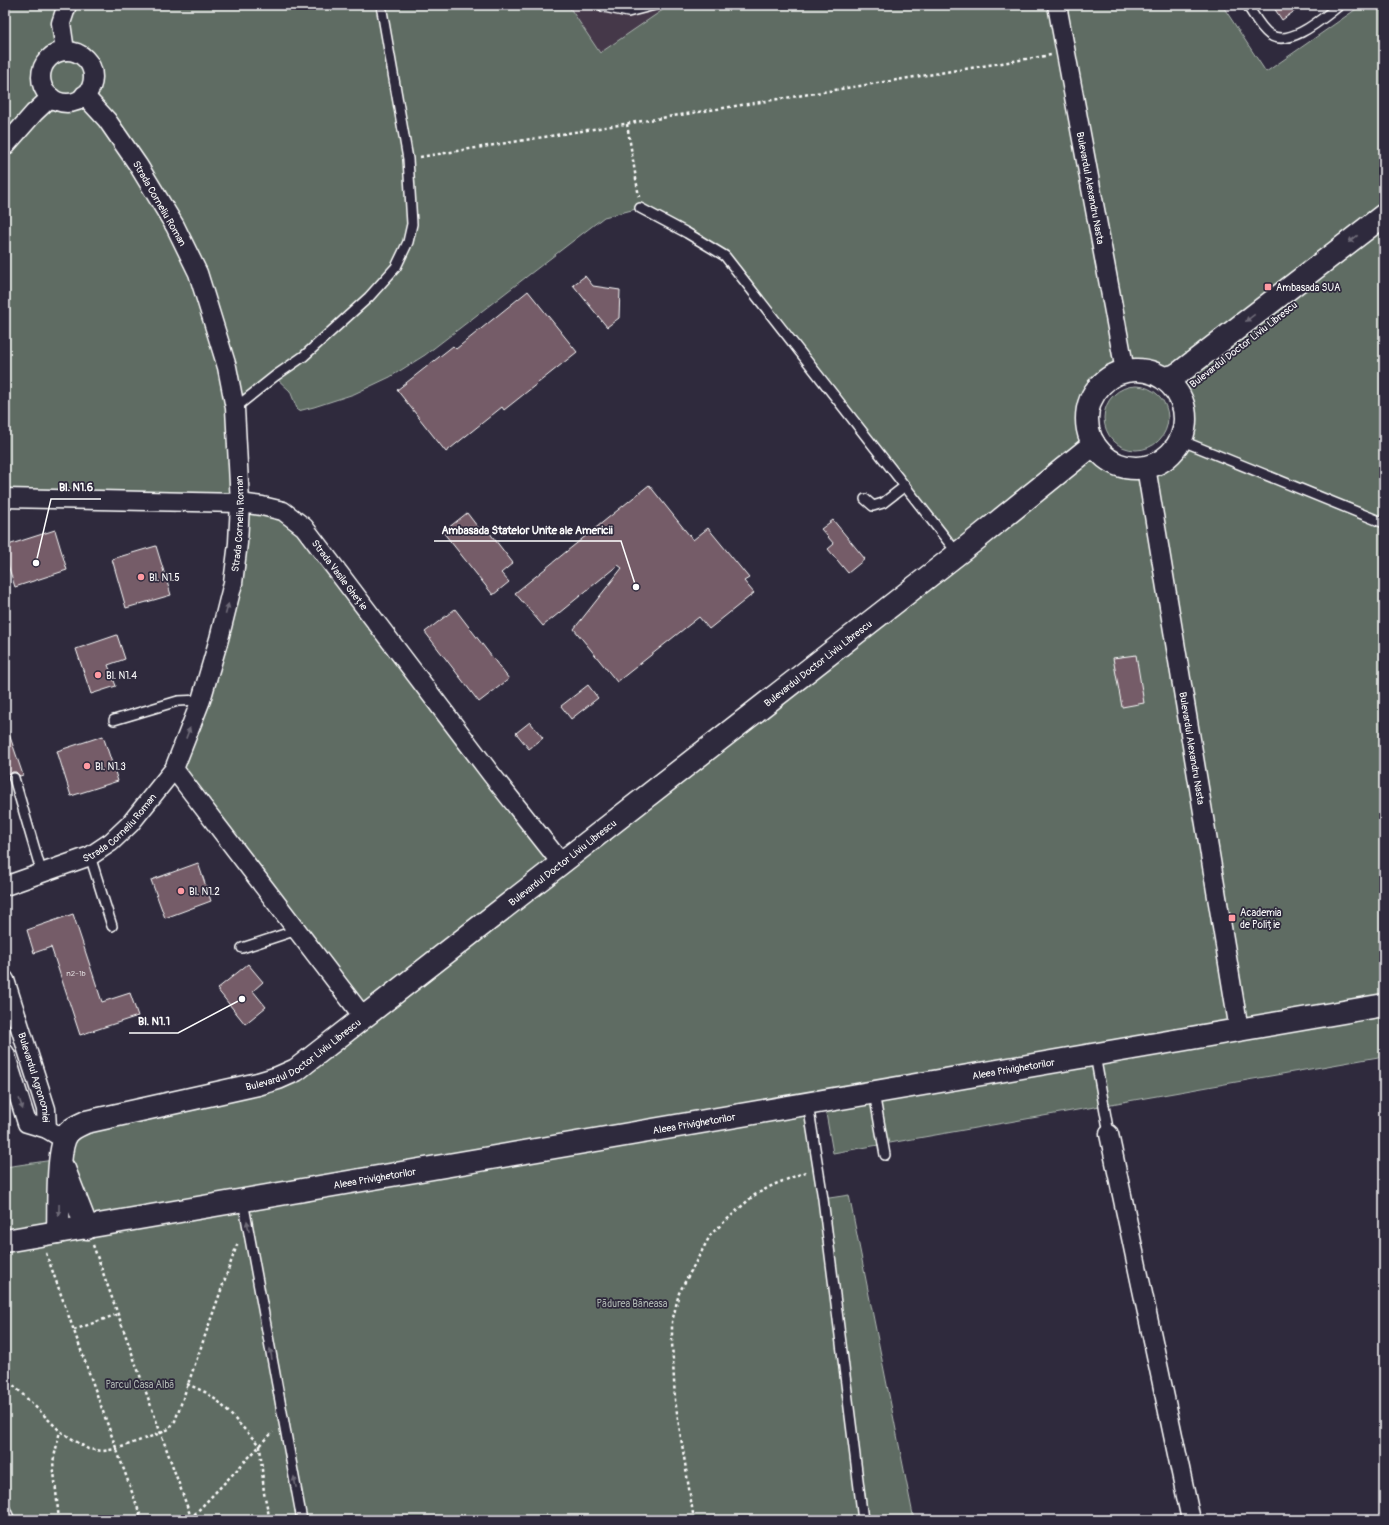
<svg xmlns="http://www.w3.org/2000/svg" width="1389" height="1525" viewBox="0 0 1389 1525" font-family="Pangolin,sans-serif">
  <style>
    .built { fill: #44394a }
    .green { fill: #5e6c63; stroke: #aeb6b1; fill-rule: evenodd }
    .building { fill: #745c68; stroke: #fff }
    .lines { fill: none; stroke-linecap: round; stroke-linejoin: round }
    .service-casing { stroke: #fff; stroke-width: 12 }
    .minor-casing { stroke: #fff; stroke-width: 21 }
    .tertiary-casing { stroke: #fff; stroke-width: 25 }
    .path { stroke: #fff; stroke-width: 2.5; stroke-dasharray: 3 3; stroke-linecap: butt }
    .service { stroke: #2f2a3d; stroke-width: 9 }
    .minor { stroke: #2f2a3d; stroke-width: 18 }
    .tertiary { stroke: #2f2a3d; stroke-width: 22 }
    .oneway { fill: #6d6a77 }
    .poi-dot { fill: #ff9aa2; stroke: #2f2a3d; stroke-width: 1.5 }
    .labels { text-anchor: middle; stroke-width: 3.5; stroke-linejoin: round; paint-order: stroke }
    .number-label { font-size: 8px; fill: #dcd6d9 }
    .street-label { font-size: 10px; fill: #fff; stroke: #2f2a3d }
    .poi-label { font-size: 10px; fill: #fff; stroke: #2f2a3d; text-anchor: start }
    .park-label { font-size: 10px; fill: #aeb6b1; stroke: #2f2a3d }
    .leader { fill: none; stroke: #fff; stroke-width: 1.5 }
    .callout-dot { fill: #fff; stroke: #2f2a3d; stroke-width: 1.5 }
    .callout-label { font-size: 11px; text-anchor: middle; font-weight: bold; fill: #fff; stroke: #2f2a3d; stroke-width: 3.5; stroke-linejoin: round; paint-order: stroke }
  </style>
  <rect width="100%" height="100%" fill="#2f2a3d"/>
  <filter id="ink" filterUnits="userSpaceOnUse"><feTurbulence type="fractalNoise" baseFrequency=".025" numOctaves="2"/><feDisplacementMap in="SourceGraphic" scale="8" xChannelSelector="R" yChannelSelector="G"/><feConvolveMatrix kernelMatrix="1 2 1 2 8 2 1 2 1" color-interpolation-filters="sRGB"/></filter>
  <g filter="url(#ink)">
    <polygon class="built" points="568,5 670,5 600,53"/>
    <g class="green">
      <path d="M5 5H379L406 168 410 208 408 159 381 5H568L600 53 670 5H1222L1266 72 1362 5H1384V1002L1269 1024 1384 1005V1056L833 1153 824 1102 808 1104 823 1199 849 1195 914 1520H5V1167L60 1159C62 1137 66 1131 86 1122L258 1084 278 1078 296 1070 364 1018 174 769 201 700 233 583 240 504 5 498ZM640 208 687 233 725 256 957 554 562 863 491 774 304 527 283 511 240 503 236 408 275 377 290 391 298 411 314 407 354 394 390 377 425 355 604 217ZM1141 370C1221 389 1179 488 1119 464 1104 458 1095 448 1089 433 1080 410 1095 382 1117 373 1125 370 1133 370 1141 370Z"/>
      <circle cx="1136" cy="418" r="32"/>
    </g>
    <g class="building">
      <polygon points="1272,5 1303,5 1282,20"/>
      <polygon points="585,276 593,286 620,290 619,318 607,327 573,285"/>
      <polygon points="528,291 577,352 504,410 502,407 446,452 397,390 453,346 456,349"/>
      <polygon points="649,485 693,540 708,528 749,578 744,581 754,593 709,629 699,617 617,682 574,629 622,568 618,565 543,626 515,593"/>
      <polygon points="467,513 480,530 485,527 513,563 501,573 509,582 493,595 443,532"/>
      <polygon points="833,520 865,559 848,573 828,549 834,544 821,529"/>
      <polygon points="55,530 67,570 15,587 5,556 5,546"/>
      <polygon points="156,546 171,595 126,608 112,559"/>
      <polygon points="455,609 509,679 479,702 425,632"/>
      <polygon points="117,635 125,659 108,665 116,686 91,694 76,649"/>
      <polygon points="1136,655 1144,703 1122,707 1113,658"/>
      <polygon points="588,685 598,698 571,719 561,706"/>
      <polygon points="530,722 543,738 529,749 516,733"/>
      <polygon points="5,728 7,728 23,775 20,776 16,772 12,772 8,776 8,780 5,781"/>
      <polygon points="103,736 118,781 71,796 57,751"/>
      <polygon points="198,863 211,901 165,918 151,880"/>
      <polygon points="73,914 102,1002 130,993 138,1016 80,1035 51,947 34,953 27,930"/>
      <polygon points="248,964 263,982 253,991 266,1007 245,1024 217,989"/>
    </g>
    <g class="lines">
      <g class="service-casing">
        <g id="service">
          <polyline points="602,5 604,7 628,12 655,5"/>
          <path d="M1247 5C1254 15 1260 28 1270 35 1290 48 1324 17 1340 5"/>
          <polyline points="640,208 687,233 725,256 958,554"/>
          <polyline points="235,408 275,376 304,356 369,297 396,267 408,242 412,224 408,159 381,5"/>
          <polyline points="1180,440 1384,523"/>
          <polyline points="865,499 873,506 883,503 905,486"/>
          <polyline points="114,720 178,701 201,700"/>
          <polyline points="14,778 42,874"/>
          <polyline points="90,856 112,926"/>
          <polyline points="242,948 297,930"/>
          <polyline points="1095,1055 1109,1134"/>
          <polyline points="874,1093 885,1155"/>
          <polyline points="808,1104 823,1199 863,1520"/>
          <polyline points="243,1201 302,1520"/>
          <polyline points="5,1509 10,1520"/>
        </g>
      </g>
      <g class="minor-casing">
        <g id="minor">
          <path id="s1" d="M1057 5 1125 371"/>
          <polyline points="65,51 61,23 67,5"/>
          <circle cx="67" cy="77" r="26"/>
          <polyline points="5,146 34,113 51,97"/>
          <path id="s2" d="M1146 467 1239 1030"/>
          <path id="s3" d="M5 498 240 503 262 506 283 511 304 527 491 774 562 864"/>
          <polyline points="174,769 364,1018"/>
          <path id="s4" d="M5 886 90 856 111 842 130 824 174 769 201 700 219 639 233 583 238 543 240 503 235 408 227 367 198 273 175 226 138 165 107 120 84 95"/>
          <path id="s5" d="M5 980 46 1109 47 1129"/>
          <polyline points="5,1053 27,1123 47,1129 57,1135"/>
          <polyline points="1109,1134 1191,1520"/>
        </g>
      </g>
      <g class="tertiary-casing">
        <g id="tertiary">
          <circle cx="1136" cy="419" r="49"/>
          <polyline points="1164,378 1174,376 1182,371 1384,215"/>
          <polyline points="64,1169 87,1228"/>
          <path id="s6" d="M58 1232C59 1212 56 1147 68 1133 73 1127 80 1125 86 1122L258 1084 278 1078 296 1070 974 541 1094 444"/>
          <path id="s7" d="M5 1241 1384 1005"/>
        </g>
      </g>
      <g class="path">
        <polyline points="627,124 639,197"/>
        <polyline points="420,157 1051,55"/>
        <polyline points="93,1245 192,1520"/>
        <polyline points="46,1253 142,1520"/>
        <polyline points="74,1330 118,1314"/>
        <polyline points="5,1377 60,1431 88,1449 103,1451 116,1449 161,1433 169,1429 175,1421 238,1242"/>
        <polyline points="187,1384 205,1392 219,1402 260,1446 264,1493 270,1520"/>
        <polyline points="59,1520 53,1462 60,1431"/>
        <polyline points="184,1520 191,1518 273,1432"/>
        <polyline points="694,1520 675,1400 672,1342 672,1322 679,1293 711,1234 753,1196 773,1185 808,1171"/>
      </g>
      <use href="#service" class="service"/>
      <use href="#minor" class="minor"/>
      <use href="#tertiary" class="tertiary"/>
    </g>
    <defs><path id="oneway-solid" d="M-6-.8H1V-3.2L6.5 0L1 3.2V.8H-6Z"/></defs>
    <g class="oneway">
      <use href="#oneway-solid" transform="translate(1353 239) rotate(142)"/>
      <use href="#oneway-solid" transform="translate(1250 318) rotate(142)"/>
      <use href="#oneway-solid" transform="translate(227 609) rotate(-75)"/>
      <use href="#oneway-solid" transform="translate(188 733) rotate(-69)"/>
      <use href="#oneway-solid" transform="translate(21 1104) rotate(72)"/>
      <use href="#oneway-solid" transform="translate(59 1210) rotate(91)"/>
      <use href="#oneway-solid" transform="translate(248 1226) rotate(-101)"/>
      <use href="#oneway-solid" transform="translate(271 1354) rotate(-101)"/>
      <use href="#oneway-solid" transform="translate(295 1482) rotate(-101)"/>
    </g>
  </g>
  <g class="poi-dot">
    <rect x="1264" y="283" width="8" height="8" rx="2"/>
    <circle cx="141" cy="577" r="4"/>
    <circle cx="98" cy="675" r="4"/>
    <circle cx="87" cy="766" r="4"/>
    <circle cx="181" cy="891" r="4"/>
    <rect x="1228" y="914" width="8" height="8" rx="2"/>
  </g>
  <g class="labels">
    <g class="number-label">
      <text x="76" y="976">n2-1b</text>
    </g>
    <g class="street-label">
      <text dy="4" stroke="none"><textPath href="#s1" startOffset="186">Bulevardul Alexandru Nasta</textPath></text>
      <text transform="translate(160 203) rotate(60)" y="4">Strada Corneliu Roman</text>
      <text transform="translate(1243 344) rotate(-38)" y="4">Bulevardul Doctor Liviu Librescu</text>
      <text dy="4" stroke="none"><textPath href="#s4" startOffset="467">Strada Corneliu Roman</textPath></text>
      <text dy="4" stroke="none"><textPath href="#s3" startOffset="365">Strada Vasile Gheție</textPath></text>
      <text dy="4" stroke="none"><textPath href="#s6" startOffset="1000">Bulevardul Doctor Liviu Librescu</textPath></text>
      <text dy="4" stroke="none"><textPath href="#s2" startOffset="285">Bulevardul Alexandru Nasta</textPath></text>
      <text dy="4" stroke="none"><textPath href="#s4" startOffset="131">Strada Corneliu Roman</textPath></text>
      <text dy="4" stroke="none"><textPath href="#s6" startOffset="676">Bulevardul Doctor Liviu Librescu</textPath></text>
      <text dy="4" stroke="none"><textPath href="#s6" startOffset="352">Bulevardul Doctor Liviu Librescu</textPath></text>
      <text dy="4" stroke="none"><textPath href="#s7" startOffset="1023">Aleea Privighetorilor</textPath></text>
      <text dy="4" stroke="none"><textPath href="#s5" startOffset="102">Bulevardul Agronomiei</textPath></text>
      <text dy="4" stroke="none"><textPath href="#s7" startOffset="699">Aleea Privighetorilor</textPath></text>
      <text dy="4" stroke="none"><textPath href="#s7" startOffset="375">Aleea Privighetorilor</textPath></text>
    </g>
    <g class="poi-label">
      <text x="1276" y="291">Ambasada SUA</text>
      <text x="149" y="581">Bl. N1.5</text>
      <text x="106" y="679">Bl. N1.4</text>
      <text x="95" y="770">Bl. N1.3</text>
      <text x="189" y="895">Bl. N1.2</text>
      <text x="1240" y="916">Academia<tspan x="1240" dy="12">de Poliție</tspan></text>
    </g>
    <g class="park-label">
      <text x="632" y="1307">Pădurea Băneasa</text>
      <text x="140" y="1388">Parcul Casa Albă</text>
    </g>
  </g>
  <path class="leader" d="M36 563L51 499H101M636 587L621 541H434M242 999L178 1033H129"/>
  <g class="callout-dot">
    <circle cx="36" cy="563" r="4"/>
    <circle cx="636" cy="587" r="4"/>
    <circle cx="242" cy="999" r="4"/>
  </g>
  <g class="callout-label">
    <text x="76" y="491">Bl. N1.6</text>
    <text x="527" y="534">Ambasada Statelor Unite ale Americii</text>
    <text x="154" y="1025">Bl. N1.1</text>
  </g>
  <rect width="1389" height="1525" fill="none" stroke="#2f2a3d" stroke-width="20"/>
  <rect x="10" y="10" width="1369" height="1505" fill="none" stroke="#fff" stroke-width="1.5" filter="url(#ink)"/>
</svg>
